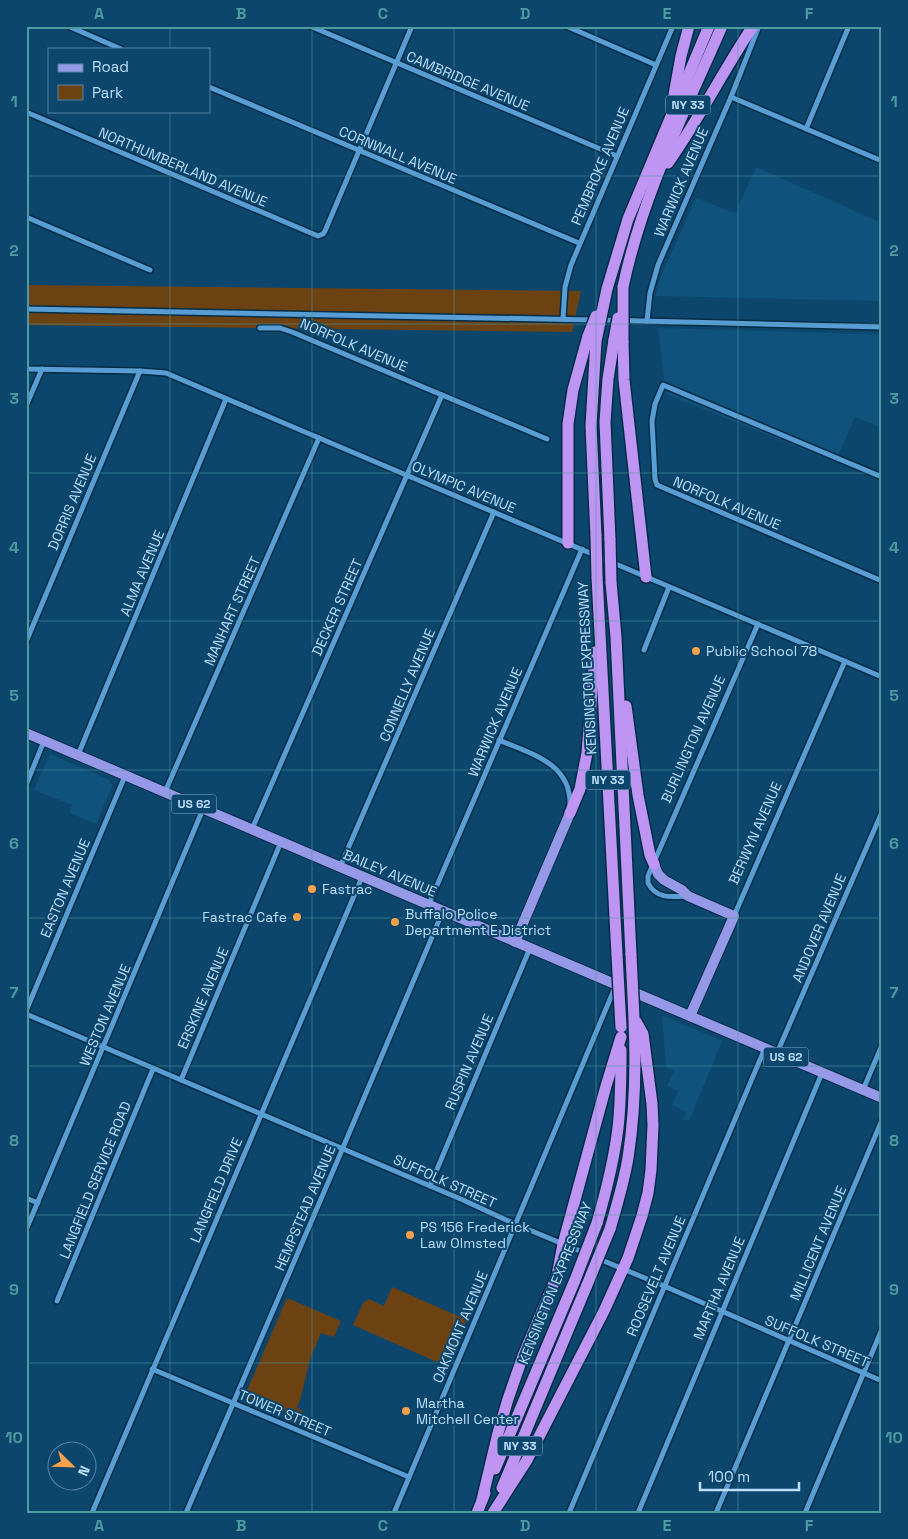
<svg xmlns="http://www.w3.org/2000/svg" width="908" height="1539" viewBox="0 0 908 1539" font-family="'Space Grotesk',sans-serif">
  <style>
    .built { fill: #0f527c }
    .green { fill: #6d4213 }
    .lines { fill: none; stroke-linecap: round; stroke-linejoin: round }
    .street-casing { stroke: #042c46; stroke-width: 8 }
    .primary-casing { stroke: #042c46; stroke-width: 12 }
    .highway-casing { stroke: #042c46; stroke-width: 14 }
    .street { stroke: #589ed4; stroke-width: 5 }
    .primary { stroke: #9699e7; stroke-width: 10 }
    .highway { stroke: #bf95f4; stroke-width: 11 }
    .highway-bridge-casing { stroke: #042c46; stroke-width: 14; stroke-linecap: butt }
    .highway-bridge { stroke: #bf95f4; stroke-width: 11 }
    .grid { fill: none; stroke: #4c9ba0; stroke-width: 1; stroke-opacity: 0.55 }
    .poi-dot { fill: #f7a148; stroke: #0c466d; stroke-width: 2 }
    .labels { text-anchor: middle; stroke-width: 4; stroke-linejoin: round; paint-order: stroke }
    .shield { fill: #0c466d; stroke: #88b1d1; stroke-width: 1 }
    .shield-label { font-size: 12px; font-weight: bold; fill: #bddffc }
    .street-label { font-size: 14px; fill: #bddffc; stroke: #0c466d }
    .poi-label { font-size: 14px; fill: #bddffc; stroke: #0c466d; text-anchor: start }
    .neatline { fill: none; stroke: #4c9ba0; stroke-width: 2 }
    .grid-label { font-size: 16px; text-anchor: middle; font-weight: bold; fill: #4c9ba0 }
  </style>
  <rect width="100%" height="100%" fill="#0c466d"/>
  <g class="built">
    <polygon points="756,167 882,223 882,301 656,296 661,276 696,198 735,213"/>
    <polygon points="658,328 882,334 882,428 855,417 835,462 666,394"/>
    <polygon points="50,754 109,780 112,786 96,824 70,813 72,805 34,790"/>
    <polygon points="662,1015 722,1041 689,1121 684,1119 686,1112 672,1105 678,1091 667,1086 674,1071 666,1067"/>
  </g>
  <g class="green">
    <polygon points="26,285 581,291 572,332 26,325"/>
    <polygon points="392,1287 467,1320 446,1366 353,1325 363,1303 369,1299 384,1306"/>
    <path d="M287 1298 341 1321 334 1337 321 1333 310 1359 301 1397 297 1408 303 1411 300 1421 294 1422 289 1419 290 1414 257 1401 255 1406C248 1403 246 1402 245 1395Z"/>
  </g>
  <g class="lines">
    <g class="street-casing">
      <g id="street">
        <polyline points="68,26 121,49"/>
        <polyline points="310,26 617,156"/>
        <polyline points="566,26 656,65"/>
        <polyline points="209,87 579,243"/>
        <polyline points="731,97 882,161"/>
        <polyline points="26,112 318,236 323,234 325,231 412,26"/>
        <polyline points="806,129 849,26"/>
        <polyline points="26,217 150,270"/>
        <polyline points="26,309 593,320"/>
        <polyline points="563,319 565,287 571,265 673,26"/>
        <polyline points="602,320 882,327"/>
        <polyline points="647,321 650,293 658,265 731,97 759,26"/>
        <polyline points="260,328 280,328 292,332 547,439"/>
        <polyline points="26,369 140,371 166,373 882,677"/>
        <polyline points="26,406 42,369"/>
        <polyline points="882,477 663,385 655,404 652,421 655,479 657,485 882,581"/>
        <polyline points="26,642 140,371"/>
        <polyline points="644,650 669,587"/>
        <path d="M499 740C531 754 571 763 570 805"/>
        <polyline points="78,755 226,399"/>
        <polyline points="26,785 44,741"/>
        <polyline points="165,792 319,438"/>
        <polyline points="252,829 442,395"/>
        <polyline points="340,867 494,512"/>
        <path d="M687 896C671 897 656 899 648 883V876L758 624"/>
        <polyline points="429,904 582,549"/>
        <polyline points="734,916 845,661"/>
        <polyline points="26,1011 125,776"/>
        <polyline points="26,1014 463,1200 515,1224 664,1286 882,1381"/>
        <polyline points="777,1053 882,812"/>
        <polyline points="181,1080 281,842"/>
        <polyline points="863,1090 882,1045"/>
        <polyline points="430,1186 530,948"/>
        <polyline points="26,1198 38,1203"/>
        <polyline points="26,1230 203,809"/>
        <polyline points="57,1301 153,1069"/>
        <polyline points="152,1369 409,1477"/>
        <polyline points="92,1513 362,877"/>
        <polyline points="186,1513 339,1157 443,911"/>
        <polyline points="394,1513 616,985"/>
        <polyline points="569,1513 765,1048"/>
        <polyline points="638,1513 822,1073"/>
        <polyline points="716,1513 882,1120"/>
        <polyline points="805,1513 882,1329"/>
      </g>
    </g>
    <g class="primary-casing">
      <g id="primary">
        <polyline points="26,733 882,1098"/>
        <polyline points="654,864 658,874 664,880 682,890 688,896 734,916 690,1016"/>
        <polyline points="515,942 570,813"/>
      </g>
    </g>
    <g class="highway-casing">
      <g id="highway">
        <polyline points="674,95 681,56 689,26"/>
        <path d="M668 163C699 119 723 71 753 26"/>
        <path d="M623 287C642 196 685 111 722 26"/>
        <polyline points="607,289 628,219 709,26"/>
        <polyline points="596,341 591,426 596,536"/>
        <polyline points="623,341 624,380 646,577"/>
        <polyline points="610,540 605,422 608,379 614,340"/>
        <polyline points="568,543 568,424 573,390 588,336"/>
        <polyline points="597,577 617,955"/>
        <polyline points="611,582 616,637 631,955"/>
        <polyline points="626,706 638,795 650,855 654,864"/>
        <polyline points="570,813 580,789 587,753 595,652"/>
        <path d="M597 1223C606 1192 614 1160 618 1128 621 1102 621 1076 621 1050"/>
        <path d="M610 1229C617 1205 624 1182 628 1158 635 1113 636 1066 634 1021"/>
        <polyline points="495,1469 575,1280"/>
        <polyline points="502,1488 587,1285"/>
        <polyline points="482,1500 498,1433 508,1399 523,1356 557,1276 563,1244 606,1086 621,1037"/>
        <polyline points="477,1513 485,1493"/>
        <polyline points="493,1513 527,1460 604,1311 628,1258 642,1216 648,1193 651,1170 653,1125 652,1104 643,1034 634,1018"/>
      </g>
    </g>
    <use href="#street" class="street"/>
    <use href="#primary" class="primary"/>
    <use href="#highway" class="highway"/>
    <g class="highway-bridge-casing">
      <g id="highway-bridge">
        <polyline points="588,336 596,316"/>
        <polyline points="614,340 618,318"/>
        <polyline points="596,341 607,289"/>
        <polyline points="623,341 623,287"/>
        <polyline points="596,536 597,577"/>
        <polyline points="610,540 611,582"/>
        <polyline points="617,955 621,1027"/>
        <polyline points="631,955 634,1018"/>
        <polyline points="575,1280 597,1223"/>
        <polyline points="587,1285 610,1229"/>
      </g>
    </g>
    <use href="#highway-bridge" class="highway-bridge"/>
  </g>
  <path class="grid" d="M170 26V49M312 26V1513M454 26V1513M596 26V1513M738 26V1513M170 111V1513M26 176H882M26 324H882M26 473H882M26 621H882M26 770H882M26 918H882M26 1066H882M26 1215H882M26 1363H882"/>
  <g class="poi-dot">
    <circle cx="696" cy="651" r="5"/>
    <circle cx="312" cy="889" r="5"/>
    <circle cx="297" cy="917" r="5"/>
    <circle cx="395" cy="922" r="5"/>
    <circle cx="410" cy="1235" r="5"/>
    <circle cx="406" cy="1411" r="5"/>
  </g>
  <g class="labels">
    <g class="shield">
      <rect x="665.5" y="95.5" width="45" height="19" rx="4"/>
      <rect x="585.5" y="770.5" width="45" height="19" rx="4"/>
      <rect x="171.5" y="794.5" width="45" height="19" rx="4"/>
      <rect x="763.5" y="1047.5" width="45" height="19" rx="4"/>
      <rect x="497.5" y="1436.5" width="45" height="19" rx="4"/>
    </g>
    <g class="shield-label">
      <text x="688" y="109">NY 33</text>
      <text x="608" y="784">NY 33</text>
      <text x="194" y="808">US 62</text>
      <text x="786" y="1061">US 62</text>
      <text x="520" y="1450">NY 33</text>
    </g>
    <g class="street-label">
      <text transform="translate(468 81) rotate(23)" y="5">CAMBRIDGE AVENUE</text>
      <text transform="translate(398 155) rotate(23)" y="5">CORNWALL AVENUE</text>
      <text transform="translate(600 166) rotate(-67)" y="5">PEMBROKE AVENUE</text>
      <text transform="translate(183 167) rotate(23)" y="5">NORTHUMBERLAND AVENUE</text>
      <text transform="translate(681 182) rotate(-67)" y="5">WARWICK AVENUE</text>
      <text transform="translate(354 345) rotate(23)" y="5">NORFOLK AVENUE</text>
      <text transform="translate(464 487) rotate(23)" y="5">OLYMPIC AVENUE</text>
      <text transform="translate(72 502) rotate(-67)" y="5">DORRIS AVENUE</text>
      <text transform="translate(727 503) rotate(23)" y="5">NORFOLK AVENUE</text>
      <text transform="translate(142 573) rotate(-67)" y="5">ALMA AVENUE</text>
      <text transform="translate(337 607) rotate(-66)" y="5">DECKER STREET</text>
      <text transform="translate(232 611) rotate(-66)" y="5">MANHART STREET</text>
      <text transform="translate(587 668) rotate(-93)" y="5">KENSINGTON EXPRESSWAY</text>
      <text transform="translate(407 685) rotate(-67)" y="5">CONNELLY AVENUE</text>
      <text transform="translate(495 722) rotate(-67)" y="5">WARWICK AVENUE</text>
      <text transform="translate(693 739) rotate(-66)" y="5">BURLINGTON AVENUE</text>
      <text transform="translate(755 833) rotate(-66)" y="5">BERWYN AVENUE</text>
      <text transform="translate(390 873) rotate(23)" y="5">BAILEY AVENUE</text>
      <text transform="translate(65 888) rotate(-67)" y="5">EASTON AVENUE</text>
      <text transform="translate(819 928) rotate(-67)" y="5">ANDOVER AVENUE</text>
      <text transform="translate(203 998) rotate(-67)" y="5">ERSKINE AVENUE</text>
      <text transform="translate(105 1015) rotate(-67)" y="5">WESTON AVENUE</text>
      <text transform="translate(469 1062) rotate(-67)" y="5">RUSPIN AVENUE</text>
      <text transform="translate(95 1180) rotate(-68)" y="5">LANGFIELD SERVICE ROAD</text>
      <text transform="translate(445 1181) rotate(24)" y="5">SUFFOLK STREET</text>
      <text transform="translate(216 1190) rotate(-67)" y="5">LANGFIELD DRIVE</text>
      <text transform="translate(305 1208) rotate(-67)" y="5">HEMPSTEAD AVENUE</text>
      <text transform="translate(818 1243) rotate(-67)" y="5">MILLICENT AVENUE</text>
      <text transform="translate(656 1276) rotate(-67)" y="5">ROOSEVELT AVENUE</text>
      <text transform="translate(555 1283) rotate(-68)" y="5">KENSINGTON EXPRESSWAY</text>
      <text transform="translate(719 1288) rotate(-67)" y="5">MARTHA AVENUE</text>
      <text transform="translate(460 1327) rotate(-67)" y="5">OAKMONT AVENUE</text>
      <text transform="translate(817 1341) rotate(23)" y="5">SUFFOLK STREET</text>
      <text transform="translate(285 1413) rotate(23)" y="5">TOWER STREET</text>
    </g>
    <g class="poi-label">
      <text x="706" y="656">Public School 78</text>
      <text x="322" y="894">Fastrac</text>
      <text x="405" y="919">Buffalo Police<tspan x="405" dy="16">Department E District</tspan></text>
      <text x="287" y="922" text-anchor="end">Fastrac Cafe</text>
      <text x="420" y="1232">PS 156 Frederick<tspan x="420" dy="16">Law Olmsted</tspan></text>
      <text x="416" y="1408">Martha<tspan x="416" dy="16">Mitchell Center</tspan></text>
    </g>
  </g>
  <rect width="908" height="1539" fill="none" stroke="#0c466d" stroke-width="55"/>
  <rect x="48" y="48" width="162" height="65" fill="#0c466d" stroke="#5383a6"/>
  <rect x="58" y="64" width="25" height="8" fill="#9699e7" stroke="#5383a6"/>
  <text x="92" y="72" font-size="15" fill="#bddffc">Road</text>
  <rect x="58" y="85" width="25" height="15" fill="#6d4213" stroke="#5383a6"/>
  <text x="92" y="98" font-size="15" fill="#bddffc">Park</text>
  <g transform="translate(72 1466) rotate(113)"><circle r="24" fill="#0c466d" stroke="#5383a6"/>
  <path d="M0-4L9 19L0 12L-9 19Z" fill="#f7a148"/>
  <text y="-8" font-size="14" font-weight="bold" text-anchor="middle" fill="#bddffc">N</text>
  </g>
  <path d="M700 1482v8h99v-8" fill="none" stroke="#bddffc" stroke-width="2.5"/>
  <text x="708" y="1482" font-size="15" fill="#bddffc" stroke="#0c466d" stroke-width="4" paint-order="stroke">100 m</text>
  <rect x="28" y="28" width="852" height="1484" class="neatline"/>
  <g class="grid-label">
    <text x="99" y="19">A</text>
    <text x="241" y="19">B</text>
    <text x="383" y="19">C</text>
    <text x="525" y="19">D</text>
    <text x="667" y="19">E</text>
    <text x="809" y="19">F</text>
    <text x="14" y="107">1</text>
    <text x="894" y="107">1</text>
    <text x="14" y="256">2</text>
    <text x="894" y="256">2</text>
    <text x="14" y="404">3</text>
    <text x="894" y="404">3</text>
    <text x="14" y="553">4</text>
    <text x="894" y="553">4</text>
    <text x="14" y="701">5</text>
    <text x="894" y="701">5</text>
    <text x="14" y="849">6</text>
    <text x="894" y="849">6</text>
    <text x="14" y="998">7</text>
    <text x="894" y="998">7</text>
    <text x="14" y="1146">8</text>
    <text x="894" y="1146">8</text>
    <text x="14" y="1295">9</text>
    <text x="894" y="1295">9</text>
    <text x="14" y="1443">10</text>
    <text x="894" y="1443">10</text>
    <text x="99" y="1531">A</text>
    <text x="241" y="1531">B</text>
    <text x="383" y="1531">C</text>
    <text x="525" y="1531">D</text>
    <text x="667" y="1531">E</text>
    <text x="809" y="1531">F</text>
  </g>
</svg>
